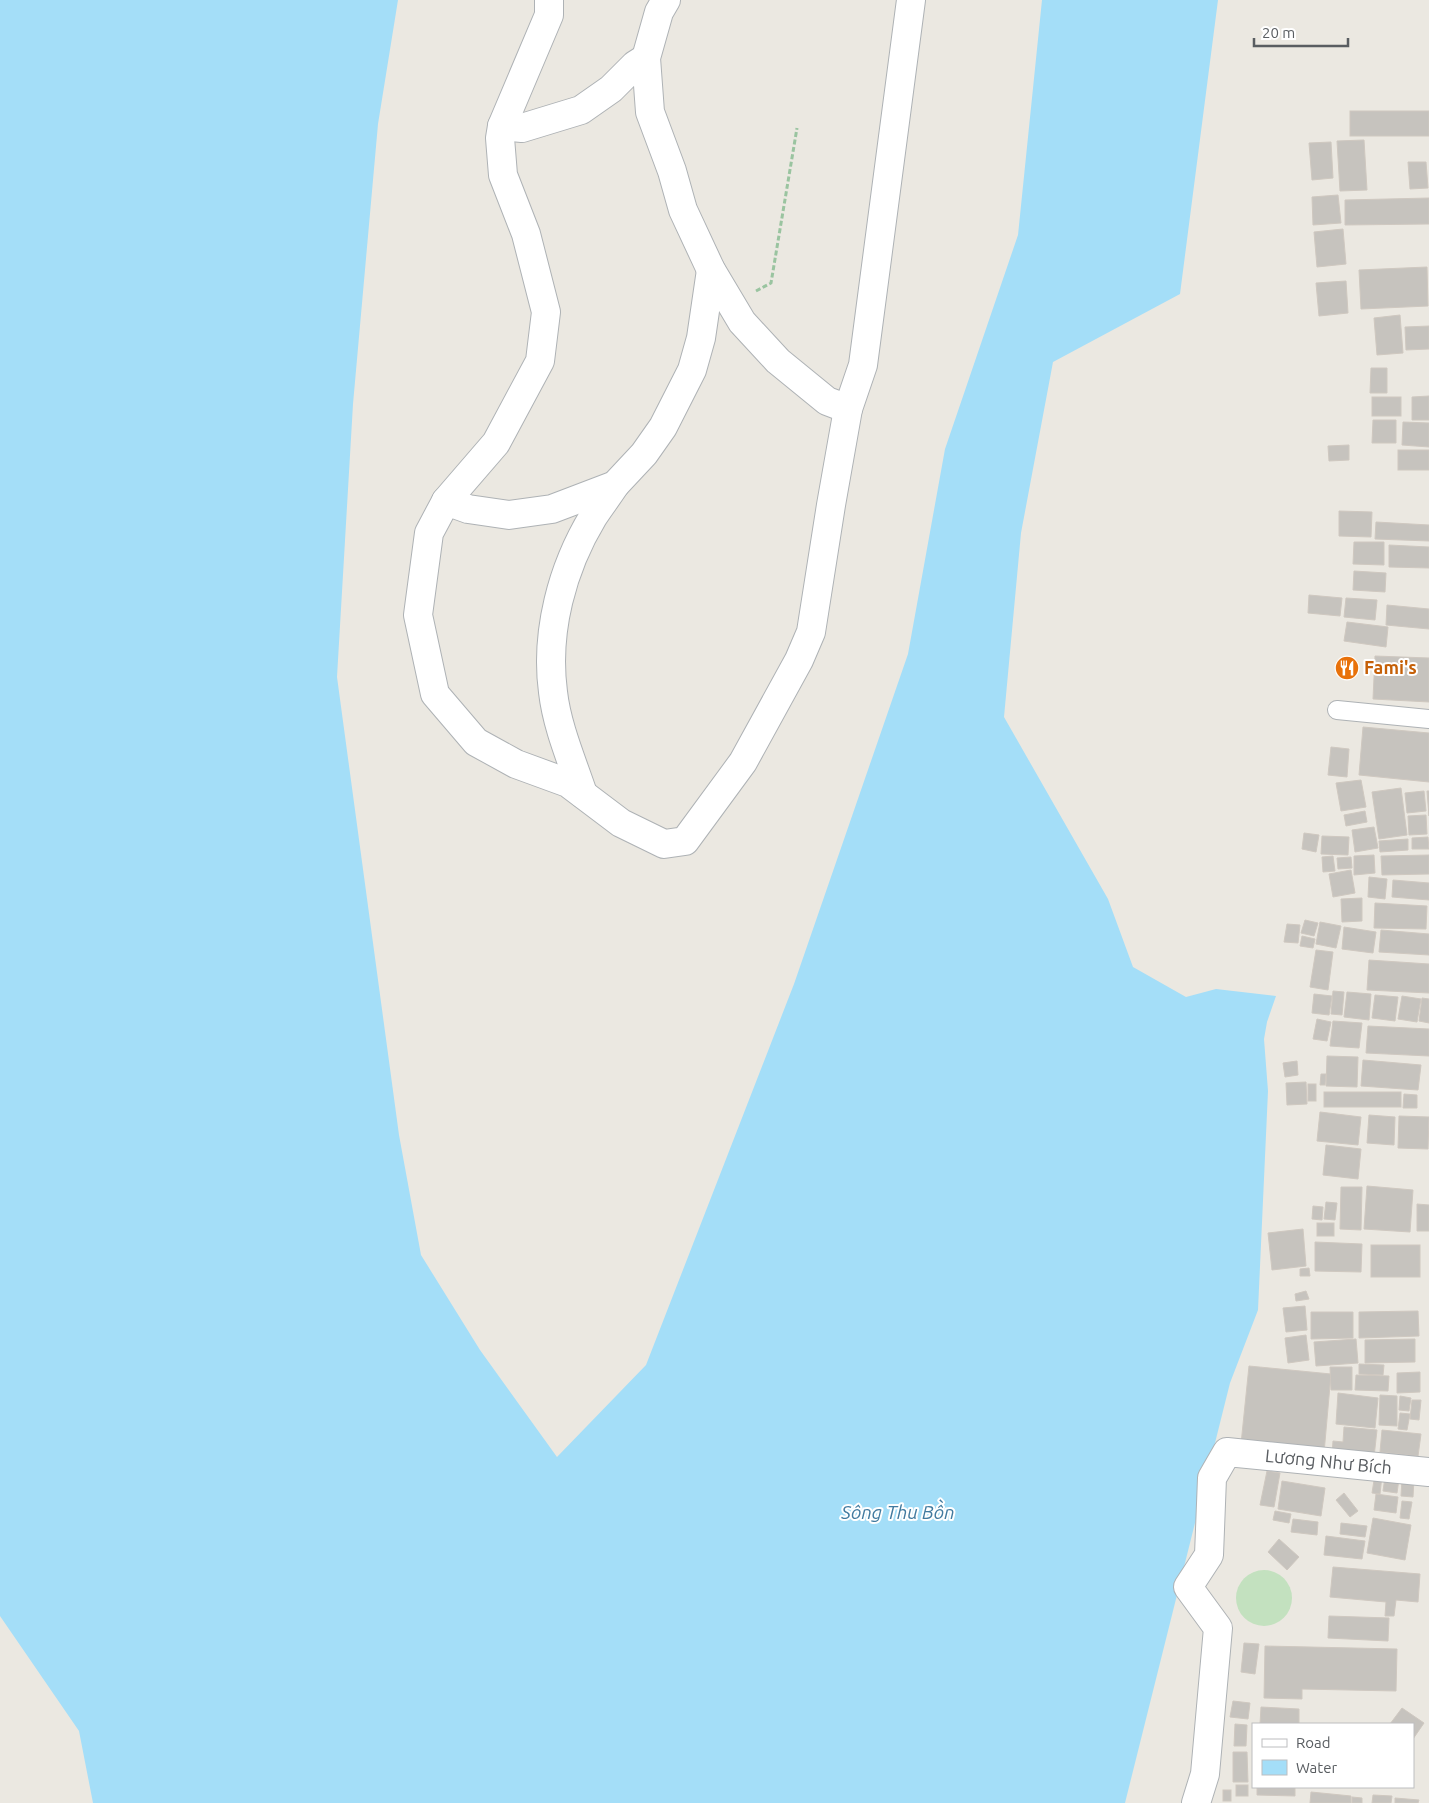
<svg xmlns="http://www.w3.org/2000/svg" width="1429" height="1803" viewBox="0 0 1429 1803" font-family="Ubuntu,sans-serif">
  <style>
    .green { fill: #c3e1bf }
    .water { fill: #a4def8 }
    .building { fill: #c6c3be; stroke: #cfc8c0 }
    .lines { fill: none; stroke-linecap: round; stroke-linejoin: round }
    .service-casing { stroke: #aeb2b5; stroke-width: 20 }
    .minor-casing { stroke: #aeb2b5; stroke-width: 30 }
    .path { stroke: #9ac4a0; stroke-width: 3; stroke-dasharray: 5 2.5; stroke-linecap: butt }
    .service { stroke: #fff; stroke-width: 18 }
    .minor { stroke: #fff; stroke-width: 28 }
    .labels { text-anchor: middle; stroke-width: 4; stroke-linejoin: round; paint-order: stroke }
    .food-label { font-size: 18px; font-weight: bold; fill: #c56008; stroke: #fff; text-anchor: start }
    .street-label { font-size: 18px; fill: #595d61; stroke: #fff }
    .water-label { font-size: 19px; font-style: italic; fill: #417a9f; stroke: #fff }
  </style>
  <rect width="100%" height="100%" fill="#ebe8e1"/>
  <circle class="green" cx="1264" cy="1598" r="28"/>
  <polygon class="water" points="0,0 398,0 378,124 353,404 337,677 399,1135 421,1255 480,1350 557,1457 646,1365 794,984 908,654 945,449 1018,235 1042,0 1218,0 1180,294 1053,362 1021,533 1004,717 1108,899 1133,967 1186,997 1216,989 1276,996 1267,1022 1264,1039 1268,1091 1258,1310 1230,1383 1125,1803 93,1803 79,1731 0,1616"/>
  <g class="building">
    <rect x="1350" y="111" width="79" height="25"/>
    <polygon points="1364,140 1367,190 1340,191 1337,141"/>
    <polygon points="1331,142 1333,178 1312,180 1309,143"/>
    <polygon points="1408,162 1426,162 1428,188 1410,189"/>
    <polygon points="1338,195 1341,223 1313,225 1312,197"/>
    <polygon points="1429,198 1429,224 1345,225 1345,200"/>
    <polygon points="1343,229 1346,264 1317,267 1314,232"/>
    <polygon points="1427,267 1428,306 1361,309 1359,270"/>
    <polygon points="1346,281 1348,313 1319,316 1316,283"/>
    <polygon points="1400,315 1403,353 1377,355 1374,318"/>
    <polygon points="1429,326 1429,349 1406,350 1405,327"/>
    <polygon points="1371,368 1387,368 1387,393 1370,393"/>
    <polygon points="1429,396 1429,420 1412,420 1412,397"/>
    <rect x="1372" y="397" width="29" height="19"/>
    <polygon points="1373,420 1396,420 1396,443 1372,443"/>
    <polygon points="1403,422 1429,423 1429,447 1402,445"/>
    <polygon points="1349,445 1349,460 1329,461 1328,446"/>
    <rect x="1398" y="450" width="31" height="20"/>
    <polygon points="1339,511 1372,512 1371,537 1339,536"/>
    <polygon points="1376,522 1429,525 1429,541 1375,539"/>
    <polygon points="1354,542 1384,542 1384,565 1353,564"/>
    <polygon points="1389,545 1429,547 1429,568 1389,567"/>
    <polygon points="1354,571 1386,573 1385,592 1353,590"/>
    <polygon points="1309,595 1342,598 1340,616 1308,613"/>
    <polygon points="1346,598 1377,600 1375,620 1344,617"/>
    <polygon points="1387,605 1429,609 1429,629 1386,625"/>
    <polygon points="1347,622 1388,627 1386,647 1344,641"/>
    <polygon points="1375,656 1429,658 1429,702 1373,699"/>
    <polygon points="1363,727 1429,733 1429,782 1359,775"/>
    <polygon points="1331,747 1349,749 1347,777 1328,775"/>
    <polygon points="1361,780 1366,807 1341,811 1336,783"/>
    <polygon points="1401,788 1407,835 1379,839 1372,792"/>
    <polygon points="1424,791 1426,811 1407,813 1405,793"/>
    <polygon points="1427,791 1429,791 1429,816"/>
    <polygon points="1365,811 1367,822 1346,826 1344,815"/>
    <polygon points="1426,815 1427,834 1409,835 1408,816"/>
    <polygon points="1374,827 1378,848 1355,852 1352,830"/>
    <polygon points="1304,833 1319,835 1316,852 1302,849"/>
    <polygon points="1322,836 1349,837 1348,855 1321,854"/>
    <polygon points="1428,837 1429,849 1412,849 1412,838"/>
    <polygon points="1408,839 1408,850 1380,852 1379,841"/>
    <polygon points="1374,855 1375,873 1354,875 1354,856"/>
    <polygon points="1429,855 1429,874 1382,875 1381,856"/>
    <polygon points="1333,856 1335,871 1323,872 1322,857"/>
    <polygon points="1351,857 1352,868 1338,869 1337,858"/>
    <polygon points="1351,870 1355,893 1333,897 1329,874"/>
    <polygon points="1369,877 1387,879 1385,899 1368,897"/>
    <polygon points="1393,880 1429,883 1429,900 1392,897"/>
    <polygon points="1362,898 1362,921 1342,922 1341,899"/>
    <polygon points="1375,903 1427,906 1426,929 1374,928"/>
    <polygon points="1305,920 1318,923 1314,936 1301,933"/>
    <polygon points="1320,922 1341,926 1336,948 1316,944"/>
    <polygon points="1287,924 1300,925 1298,943 1284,942"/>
    <polygon points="1344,927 1376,932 1373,953 1342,949"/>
    <polygon points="1381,930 1429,934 1429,955 1379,952"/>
    <polygon points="1302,936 1315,939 1313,948 1300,946"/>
    <polygon points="1316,950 1333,952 1328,990 1310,987"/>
    <polygon points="1369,960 1429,964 1429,993 1367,990"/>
    <polygon points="1333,991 1344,992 1342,1015 1331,1014"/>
    <polygon points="1347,992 1371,994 1369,1020 1344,1017"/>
    <polygon points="1314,994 1332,996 1329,1015 1312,1013"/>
    <polygon points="1375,995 1398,997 1395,1021 1372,1018"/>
    <polygon points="1402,996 1421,999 1417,1022 1398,1019"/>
    <polygon points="1422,998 1429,999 1429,1023 1419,1021"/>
    <polygon points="1317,1019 1331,1022 1327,1041 1313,1039"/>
    <polygon points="1333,1021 1362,1023 1359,1048 1330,1046"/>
    <polygon points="1368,1026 1429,1029 1429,1056 1366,1053"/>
    <polygon points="1327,1056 1358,1057 1357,1087 1326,1086"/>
    <polygon points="1363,1060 1421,1065 1418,1090 1361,1086"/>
    <polygon points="1297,1061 1298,1075 1285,1077 1283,1063"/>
    <polygon points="1321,1074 1326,1074 1325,1085 1320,1085"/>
    <polygon points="1306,1082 1307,1104 1287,1105 1286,1083"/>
    <rect x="1308" y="1084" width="8" height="17"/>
    <rect x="1324" y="1092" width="77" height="15"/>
    <polygon points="1404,1094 1417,1095 1417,1108 1403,1108"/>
    <polygon points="1320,1112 1361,1117 1358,1145 1317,1141"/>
    <polygon points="1369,1115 1395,1117 1394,1145 1367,1143"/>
    <polygon points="1399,1116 1429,1117 1428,1149 1398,1148"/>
    <polygon points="1326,1145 1361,1149 1358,1179 1323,1175"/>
    <polygon points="1367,1186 1413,1190 1410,1232 1364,1229"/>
    <polygon points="1341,1187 1362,1187 1361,1230 1340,1229"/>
    <polygon points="1326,1202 1337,1203 1335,1220 1324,1219"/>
    <polygon points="1417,1204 1429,1205 1429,1231 1417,1231"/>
    <polygon points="1313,1206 1323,1207 1322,1220 1312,1219"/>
    <rect x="1317" y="1223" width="17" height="13"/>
    <polygon points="1303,1229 1306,1266 1272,1270 1268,1233"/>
    <polygon points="1315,1242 1362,1244 1361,1272 1315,1271"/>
    <rect x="1371" y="1245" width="49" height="32"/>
    <polygon points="1309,1268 1310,1276 1300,1276 1300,1269"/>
    <polygon points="1306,1291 1309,1299 1296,1301 1295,1294"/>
    <polygon points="1305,1306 1307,1330 1286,1332 1283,1308"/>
    <polygon points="1418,1311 1419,1336 1359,1338 1359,1312"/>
    <polygon points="1311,1312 1353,1312 1353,1338 1311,1339"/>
    <polygon points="1306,1335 1309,1360 1288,1363 1285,1338"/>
    <polygon points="1356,1339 1358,1363 1316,1366 1314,1342"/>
    <polygon points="1415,1339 1415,1362 1365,1363 1365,1340"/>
    <polygon points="1359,1364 1384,1365 1383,1375 1359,1374"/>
    <polygon points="1249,1366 1331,1374 1324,1453 1241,1444"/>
    <polygon points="1330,1367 1352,1367 1352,1390 1331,1390"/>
    <polygon points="1420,1372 1420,1392 1397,1393 1397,1373"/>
    <polygon points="1356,1375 1389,1376 1388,1391 1355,1390"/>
    <polygon points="1338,1393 1378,1398 1375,1428 1336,1424"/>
    <polygon points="1380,1395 1397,1396 1397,1426 1379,1425"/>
    <polygon points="1400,1396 1411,1398 1409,1411 1399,1410"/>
    <polygon points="1412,1400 1421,1400 1419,1420 1410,1419"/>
    <polygon points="1400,1413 1410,1414 1407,1430 1398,1429"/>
    <polygon points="1344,1427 1377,1430 1374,1457 1332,1454 1333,1441 1343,1442"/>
    <polygon points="1382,1430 1421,1434 1418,1456 1380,1452"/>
    <polygon points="1267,1471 1280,1473 1274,1507 1260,1505"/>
    <polygon points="1375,1474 1382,1475 1380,1494 1372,1493"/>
    <polygon points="1385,1477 1399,1479 1397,1493 1383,1491"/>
    <polygon points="1402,1479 1414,1479 1413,1497 1401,1496"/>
    <polygon points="1282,1481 1325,1488 1321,1516 1278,1509"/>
    <polygon points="1344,1493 1358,1511 1350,1517 1336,1500"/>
    <polygon points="1376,1494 1398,1497 1396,1513 1374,1510"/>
    <polygon points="1402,1501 1412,1502 1409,1519 1400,1518"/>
    <polygon points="1275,1511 1291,1514 1289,1523 1273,1520"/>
    <polygon points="1373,1518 1411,1525 1405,1560 1367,1553"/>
    <polygon points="1293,1519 1318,1522 1317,1535 1291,1532"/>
    <polygon points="1341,1523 1367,1526 1365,1537 1340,1534"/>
    <polygon points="1326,1536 1365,1541 1362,1559 1324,1555"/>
    <polygon points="1279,1539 1299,1557 1287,1570 1268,1552"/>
    <polygon points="1333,1567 1420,1574 1418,1602 1396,1600 1394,1616 1385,1616 1386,1602 1330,1597"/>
    <polygon points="1329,1616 1389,1618 1388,1641 1328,1638"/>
    <polygon points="1244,1643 1259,1644 1255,1674 1241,1672"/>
    <polygon points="1265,1646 1397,1649 1396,1691 1302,1689 1302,1699 1264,1698"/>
    <polygon points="1233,1701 1250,1703 1248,1719 1230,1717"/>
    <polygon points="1261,1707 1299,1709 1299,1724 1260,1724"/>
    <polygon points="1402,1708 1424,1723 1413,1739 1413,1724 1390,1724"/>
    <polygon points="1235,1724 1247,1725 1246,1746 1234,1746"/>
    <polygon points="1233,1752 1247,1752 1248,1782 1233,1782"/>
    <rect x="1236" y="1785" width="12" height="11"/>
    <polygon points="1257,1787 1295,1787 1295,1796 1257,1795"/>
    <rect x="1223" y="1790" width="8" height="11"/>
    <polygon points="1311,1792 1351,1796 1351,1803 1310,1803"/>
    <polygon points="1373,1795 1392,1796 1391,1803 1372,1803"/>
    <polygon points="1352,1797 1362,1798 1362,1803 1352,1803"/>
    <polygon points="1395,1798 1419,1800 1418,1803 1395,1803"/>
  </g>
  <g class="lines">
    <g class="service-casing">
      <polyline id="service" points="1337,710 1429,719"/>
    </g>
    <g class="minor-casing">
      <g id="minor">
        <polyline points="549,0 549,15 502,126 500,138 503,175 526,234 546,312 540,361 496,443 446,501 429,533 418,615 435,694 476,742 516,764 568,783 621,823 664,844 685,841 743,762 799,660 811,632 831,505 848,409 863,365 911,0"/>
        <polyline points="666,0 659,12 646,58 650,112 672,171 683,210 711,270 742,322 778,361 827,401 848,409"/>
        <polyline points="502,126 522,128 581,110 611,89 635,65 646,58"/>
        <polyline points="446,501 468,509 509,515 552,509 615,485 644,454 663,427 692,370 701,338 711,270"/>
        <path d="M583 794C572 761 557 727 553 692 545 632 562 568 593 517 600 506 608 496 615 485"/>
        <path id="s1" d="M1196 1803 1205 1774 1218 1628 1188 1587 1209 1555 1212 1478 1227 1452 1429 1472"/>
      </g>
    </g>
    <polyline class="path" points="756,291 771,283 797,128"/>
    <use href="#service" class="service"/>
    <use href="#minor" class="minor"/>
  </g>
  <defs>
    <g id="restaurant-disc" transform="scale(1.25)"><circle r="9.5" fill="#e8710a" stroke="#fff"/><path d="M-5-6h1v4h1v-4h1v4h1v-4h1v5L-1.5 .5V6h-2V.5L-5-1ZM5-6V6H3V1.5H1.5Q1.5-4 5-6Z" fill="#fff"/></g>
  </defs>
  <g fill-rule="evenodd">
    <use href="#restaurant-disc" x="1347" y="668"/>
  </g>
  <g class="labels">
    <g class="food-label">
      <text x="1364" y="674">Fami's</text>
    </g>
    <g class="street-label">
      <text dy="6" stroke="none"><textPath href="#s1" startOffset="475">Lương Như Bích</textPath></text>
    </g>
    <g class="water-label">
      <text x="898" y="1519">Sông Thu Bồn</text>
    </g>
  </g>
  <rect x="1252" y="1723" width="162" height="65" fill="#ffffff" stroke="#bdbec0"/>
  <rect x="1262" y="1739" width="25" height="8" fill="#ffffff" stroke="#bdbec0"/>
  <text x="1296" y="1748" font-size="15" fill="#595d61">Road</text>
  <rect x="1262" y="1760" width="25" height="15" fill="#a4def8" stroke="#bdbec0"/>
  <text x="1296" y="1773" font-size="15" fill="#595d61">Water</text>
  <path d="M1254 38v8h94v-8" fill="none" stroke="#595d61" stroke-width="2.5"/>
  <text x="1262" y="38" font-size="15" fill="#595d61" stroke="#ffffff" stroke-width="4" paint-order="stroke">20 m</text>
</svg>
